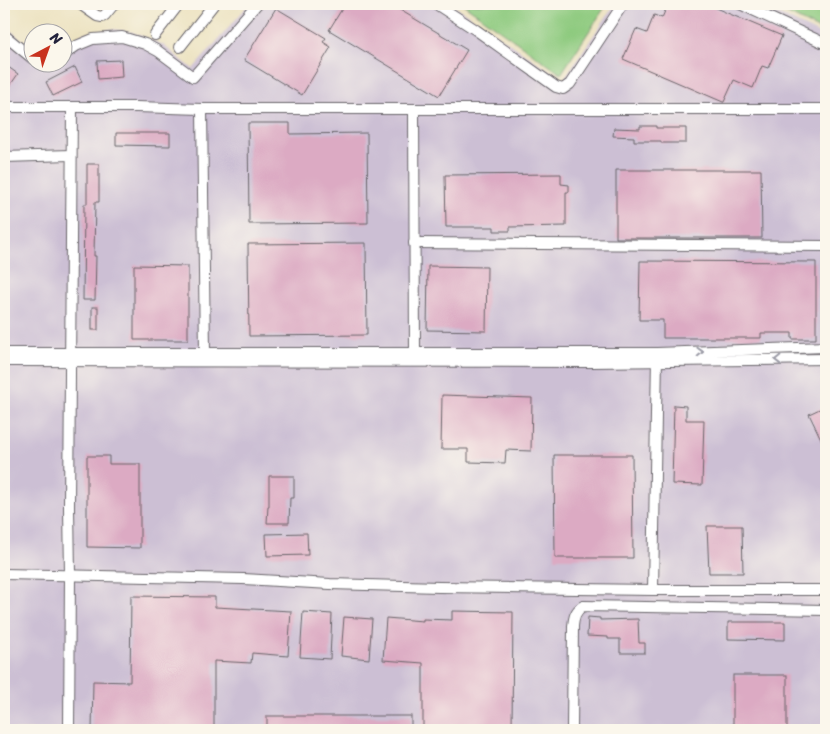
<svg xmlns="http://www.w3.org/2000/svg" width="830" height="734" viewBox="0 0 830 734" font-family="Sriracha,sans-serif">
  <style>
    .industrial { fill: #ccbfd4 }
    .green { fill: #8eca7f; stroke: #58765d }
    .building { fill: #dcaac3 }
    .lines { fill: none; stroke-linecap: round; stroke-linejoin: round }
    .minor-casing { stroke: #69656a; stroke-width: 12 }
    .minor { stroke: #fff; stroke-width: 10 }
    .oneway { stroke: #9c9ca7 }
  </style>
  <rect width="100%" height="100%" fill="#fbf7ec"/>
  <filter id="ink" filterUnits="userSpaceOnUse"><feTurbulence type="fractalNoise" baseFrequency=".02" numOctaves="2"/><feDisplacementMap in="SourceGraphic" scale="10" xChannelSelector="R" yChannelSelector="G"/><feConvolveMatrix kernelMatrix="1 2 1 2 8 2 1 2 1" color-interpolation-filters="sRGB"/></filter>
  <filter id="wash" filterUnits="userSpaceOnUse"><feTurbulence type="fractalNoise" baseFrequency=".0096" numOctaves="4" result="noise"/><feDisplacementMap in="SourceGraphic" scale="20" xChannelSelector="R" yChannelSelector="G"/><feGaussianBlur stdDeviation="1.12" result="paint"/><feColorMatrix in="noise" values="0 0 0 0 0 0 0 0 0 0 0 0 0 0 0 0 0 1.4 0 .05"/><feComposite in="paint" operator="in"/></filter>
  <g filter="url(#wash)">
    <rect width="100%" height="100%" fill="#ece2c0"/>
    <polygon class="industrial" points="249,4 450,4 467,14 563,80 615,4 758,4 826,37 826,730 4,730 4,25 32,48 32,62 62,62 63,47 84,33 112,29 132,32 163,45 193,69"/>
    <g class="green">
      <polygon points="463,4 607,4 561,74"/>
      <polygon points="768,4 826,4 826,33"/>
    </g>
    <g id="blocks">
      <g class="building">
        <polygon points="345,4 390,4 467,50 439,96 329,30"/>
        <polygon points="668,4 706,4 782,36 768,68 762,66 753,88 734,80 724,102 723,102 623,59 636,29 647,33 654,15 662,18"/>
        <polygon points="276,8 326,38 323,42 331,47 302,95 244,60"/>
        <polygon points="121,60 122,77 98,79 97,61"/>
        <polygon points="4,64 18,74 9,87 4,83"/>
        <polygon points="75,67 82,82 53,96 46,82"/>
        <polygon points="248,123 290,123 290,134 367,133 368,223 249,224"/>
        <polygon points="640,126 656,126 656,128 686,128 686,143 661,143 661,141 634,141 634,137 613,136 614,128 640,129"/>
        <polygon points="116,133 170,133 170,146 116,145"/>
        <polygon points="87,164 99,164 99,202 95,202 94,256 96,256 95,300 83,300 84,204 87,204"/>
        <polygon points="616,170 761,170 762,238 616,238"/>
        <polygon points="561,174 561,184 569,185 569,192 566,192 566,226 510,227 510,231 494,231 494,227 446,227 445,175"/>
        <polygon points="366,243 367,335 249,336 248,244"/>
        <polygon points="640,261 816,262 816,339 792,339 792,333 761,333 761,338 663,338 663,320 639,320"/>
        <polygon points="134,265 188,266 188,340 134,340"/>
        <polygon points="428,266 487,267 486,331 427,330"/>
        <rect x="92" y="307" width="6" height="23"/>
        <polygon points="442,395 532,398 531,451 506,450 505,463 468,462 468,449 441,449"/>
        <polygon points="674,405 686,406 686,420 704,420 702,485 672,484"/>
        <polygon points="826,406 826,439 822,441 809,414"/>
        <polygon points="554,455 632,455 633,558 555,558"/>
        <polygon points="87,456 109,456 109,464 140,464 140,548 87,547"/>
        <polygon points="269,476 294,476 294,498 290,498 289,523 267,523 268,506 269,506"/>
        <polygon points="707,526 742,526 743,573 709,573"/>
        <polygon points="307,533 308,555 267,556 266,534"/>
        <polygon points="131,596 215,597 215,607 291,611 288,656 252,653 251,663 214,661 214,730 92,730 93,681 130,682"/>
        <polygon points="452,611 513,612 512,730 423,730 423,663 383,660 386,618 423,621 423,619 452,620"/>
        <polygon points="303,612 332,614 330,659 300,657"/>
        <polygon points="344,617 372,619 369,659 341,656"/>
        <polygon points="588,617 600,618 600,620 638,619 639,643 645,643 645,653 620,653 620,639 608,639 608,637 587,636"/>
        <polygon points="728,622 785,622 785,640 728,639"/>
        <rect x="733" y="675" width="54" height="55"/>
        <rect x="267" y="716" width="144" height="14"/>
      </g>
    </g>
  </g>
  <g filter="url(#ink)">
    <use href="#blocks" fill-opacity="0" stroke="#69656a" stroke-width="1"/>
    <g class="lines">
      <g class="minor-casing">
        <g id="minor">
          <polyline points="80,4 97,16 102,17 105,15 114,4"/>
          <polyline points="436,4 476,30 556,87 563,89 570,84 623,4"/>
          <polyline points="740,4 826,44"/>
          <polyline points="4,35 32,58"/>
          <polyline points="155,35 179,4"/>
          <polyline points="180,47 214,4"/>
          <polyline points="62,56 76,46 93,39 122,37 145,44 158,51 193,77 257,4"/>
          <polyline points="39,62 43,64 51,62"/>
          <polyline points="4,107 136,107 202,109 826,109"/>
          <polyline points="202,109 205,353"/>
          <polyline points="414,109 415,354"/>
          <polyline points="4,157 71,155"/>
          <polyline points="414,243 826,246"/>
          <polyline points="4,353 657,353 826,347"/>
          <polyline points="4,361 592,362 826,359"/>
          <polyline points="4,574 243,579 330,584 439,587 653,590 826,590"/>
          <polyline points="653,590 657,356"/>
          <polyline points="69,730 70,575 69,507 72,107"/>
          <path d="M572 730 573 626C574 617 575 611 583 606L826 610"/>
        </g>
      </g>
      <use href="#minor" class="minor"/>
    </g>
    <defs><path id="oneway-chevron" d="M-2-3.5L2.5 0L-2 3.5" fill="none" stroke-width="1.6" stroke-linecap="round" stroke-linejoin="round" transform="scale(1.25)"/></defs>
    <g class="oneway">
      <use href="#oneway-chevron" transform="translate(700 352) rotate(-2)"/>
      <use href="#oneway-chevron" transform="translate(778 360) rotate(179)"/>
    </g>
  </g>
  <rect width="830" height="734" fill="none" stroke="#fbf7ec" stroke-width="20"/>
  <g transform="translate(48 48) rotate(41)"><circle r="24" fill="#fbf7ec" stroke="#a4a2a5"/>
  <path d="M0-4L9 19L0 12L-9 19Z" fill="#c8321e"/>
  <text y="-8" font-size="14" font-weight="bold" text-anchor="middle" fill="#22223b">N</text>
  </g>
</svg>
